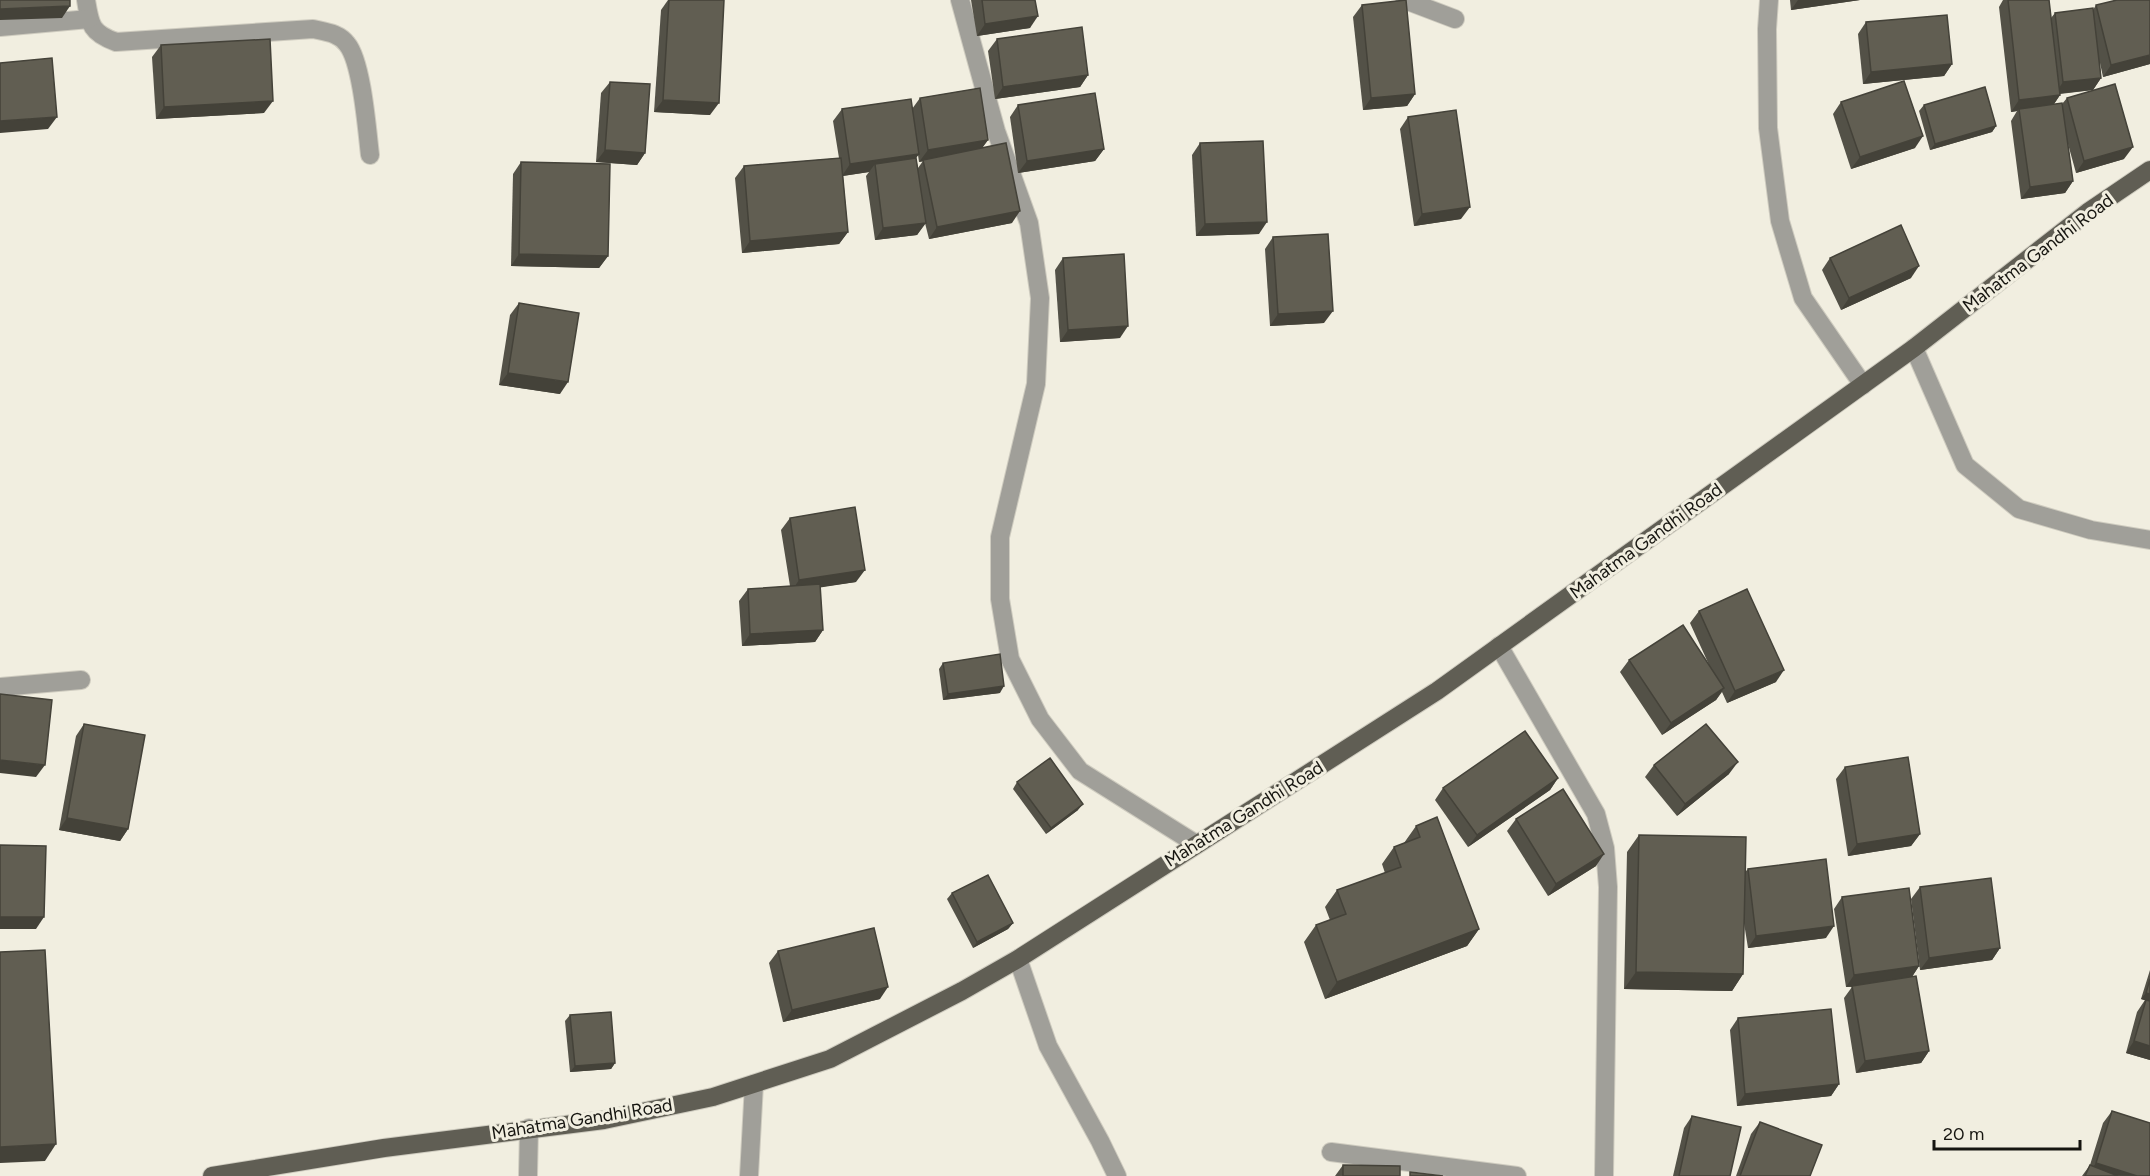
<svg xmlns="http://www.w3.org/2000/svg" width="2150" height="1176" viewBox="0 0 2150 1176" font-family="Figtree,sans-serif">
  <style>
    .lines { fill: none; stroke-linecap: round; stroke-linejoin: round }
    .minor-casing { stroke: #cecbbf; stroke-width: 20 }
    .major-casing { stroke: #cecbbf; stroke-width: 20 }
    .minor { stroke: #a09f99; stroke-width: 18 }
    .major { stroke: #605e54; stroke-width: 18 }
    .wall { fill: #535147; fill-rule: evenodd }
    .shaded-wall { fill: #444239 }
    .building { fill: #615e52; stroke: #444239; stroke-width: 1.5 }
    .labels { text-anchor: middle; stroke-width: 6; stroke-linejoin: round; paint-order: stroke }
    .street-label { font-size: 18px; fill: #161510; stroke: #f1eee0 }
  </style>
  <rect width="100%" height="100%" fill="#f1eee0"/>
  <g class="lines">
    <g class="minor-casing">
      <g id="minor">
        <path d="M86 0C90 25 91 33 116 42L313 29C326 32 339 33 347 44 362 62 367 130 370 155"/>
        <polyline points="960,0 996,131 1029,223 1040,298 1036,384 1000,537 1000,599 1010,659 1040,719 1080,771 1196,844"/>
        <polyline points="1405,0 1455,19"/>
        <polyline points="1769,0 1767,29 1768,128 1780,221 1803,298 1863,385"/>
        <polyline points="0,27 89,19"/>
        <polyline points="1914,348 1965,465 2019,509 2091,530 2150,540"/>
        <polyline points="1499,646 1596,814 1605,848 1608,887 1604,1176"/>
        <polyline points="0,687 81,680"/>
        <polyline points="1018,959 1048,1046 1100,1141 1117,1176"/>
        <polyline points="1331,1152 1517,1176"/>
        <polyline points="528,1176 529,1128"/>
        <polyline points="749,1176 754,1084"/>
      </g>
    </g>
    <g class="major-casing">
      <polyline id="major" points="212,1176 384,1148 604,1120 713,1097 830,1059 962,991 1018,959 1437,691 1914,348 2088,212 2150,170"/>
    </g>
    <use href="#minor" class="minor"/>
    <use href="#major" class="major"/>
  </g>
  <g class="wall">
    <polygon points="668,0 715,0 710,115 654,112 661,10"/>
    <polygon points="971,0 1035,0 1030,28 977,36"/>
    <polygon points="1790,0 1860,0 1791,10"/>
    <polygon points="2003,0 2049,0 2051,18 2055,13 2093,10 2096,5 2150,64 2103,77 2100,63 2101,78 2093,90 2060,94 2060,95 2054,104 2062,104 2067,98 2124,159 2076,173 2068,144 2073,181 2065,193 2021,199 2011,121 2017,111 2011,112 1999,7"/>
    <polygon points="1362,5 1415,94 1407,106 1363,110 1353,17"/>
    <polygon points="1866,22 1952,64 1944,76 1863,84 1858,34"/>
    <polygon points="997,39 1088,75 1080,87 995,99 988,51"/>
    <polygon points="161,45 264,113 156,119 152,57"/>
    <polygon points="610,82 645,153 637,165 596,162 601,93"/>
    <path d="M920 98 988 140 982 148 1012 223 929 239 925 223 917 235 875 240 866 176 869 172 843 176 848 232 839 244 742 253 735 178 744 166 839 158 833 121 842 109H912ZM918 155 919 162 923 161 918 168 916 158Z"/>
    <polygon points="1841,102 1915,148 1851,169 1833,114"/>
    <polygon points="1018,105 1104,149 1095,161 1018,173 1010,117"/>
    <polygon points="1924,105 1996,126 1992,132 1930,150 1919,111"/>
    <polygon points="1408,117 1461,219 1414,226 1400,129"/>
    <polygon points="1200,143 1259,234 1196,236 1192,155"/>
    <polygon points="521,162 608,256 599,268 511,266 513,174"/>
    <polygon points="1273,237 1324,323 1270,326 1265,249"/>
    <polygon points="1063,258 1120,338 1060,342 1055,270"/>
    <polygon points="1830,258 1911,278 1841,310 1822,270"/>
    <polygon points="519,303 560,394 499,385 510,315"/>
    <polygon points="790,518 856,582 820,587 823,630 815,642 742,646 739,601 748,589 790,586 781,530"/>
    <polygon points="1699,611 1776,682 1727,703 1722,692 1716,700 1662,735 1620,672 1629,660 1710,667 1690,623"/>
    <polygon points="943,663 1000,693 943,700 939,669"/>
    <polygon points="84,724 128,829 120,841 59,830 76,736"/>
    <polygon points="1654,765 1729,774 1677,816 1645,777"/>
    <polygon points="1845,767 1920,834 1911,846 1848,856 1836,779"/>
    <polygon points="1558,778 1550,790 1468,847 1435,800 1443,788"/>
    <polygon points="1017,782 1078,810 1046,834 1013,789"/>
    <polygon points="1516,819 1596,866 1548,896 1507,831"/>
    <polygon points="1416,826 1479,929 1467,946 1325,999 1304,942 1316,925 1330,920 1325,907 1337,890 1385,873 1382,864 1394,847 1404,843"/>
    <polygon points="1639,835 1745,872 1748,869 1826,938 1748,948 1744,923 1743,974 1732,991 1624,989 1627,852"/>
    <polygon points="1920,887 2000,948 1992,960 1920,970 1911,899"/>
    <polygon points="952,893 1013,923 1008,929 973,948 947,899"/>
    <polygon points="1842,897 1919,966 1912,977 1929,1051 1921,1063 1856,1073 1844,998 1852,987 1846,987 1834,909"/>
    <polygon points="778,951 880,999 783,1022 769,963"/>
    <polygon points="2150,970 2150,1060 2126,1053 2137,1012 2145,1000 2141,999"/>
    <polygon points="570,1015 615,1063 611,1069 570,1072 565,1021"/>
    <polygon points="1738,1018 1839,1084 1831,1096 1737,1106 1730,1030"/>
    <polygon points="2112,1111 2150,1176 2082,1176 2090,1165 2103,1123"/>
    <polygon points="1692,1116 1730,1176 1673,1176 1684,1128"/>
    <polygon points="1760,1122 1810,1176 1736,1176 1751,1134"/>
    <polygon points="1343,1165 1400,1176 1335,1176"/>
  </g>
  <g class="shaded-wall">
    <polygon points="1798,0 1860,0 1791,10"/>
    <polygon points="70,6 62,18 0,20 0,9"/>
    <polygon points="1038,16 1030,28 977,36 985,24"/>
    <polygon points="2150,55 2150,64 2103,77 2111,65"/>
    <polygon points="1952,64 1944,76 1863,84 1871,72"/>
    <polygon points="1088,75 1080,87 995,99 1003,87"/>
    <polygon points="2101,78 2093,90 2055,94 2063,82"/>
    <polygon points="1415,94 1407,106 1363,110 1371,98"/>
    <polygon points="2060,95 2052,107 2019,109 2017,111 2011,112 2019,100"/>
    <polygon points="663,100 719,103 710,115 654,112"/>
    <polygon points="273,101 264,113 156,119 164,107"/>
    <polygon points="57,117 48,129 0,133 0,121"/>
    <polygon points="1996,126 1992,132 1930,150 1935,144"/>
    <polygon points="1923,136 1915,148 1851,169 1860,157"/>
    <polygon points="988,140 979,152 919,162 928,150"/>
    <polygon points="2133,147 2124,159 2076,173 2084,161"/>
    <polygon points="1104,149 1095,161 1018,173 1027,161"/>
    <polygon points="605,150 645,153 637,165 596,162"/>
    <polygon points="919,154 910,166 875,164 869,172 842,176 850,164"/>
    <polygon points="2073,181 2065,193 2021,199 2030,187"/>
    <polygon points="1470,207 1461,219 1414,226 1422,214"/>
    <polygon points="1020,211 1012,223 929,239 937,227"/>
    <polygon points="1267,222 1259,234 1196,236 1205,224"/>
    <polygon points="926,223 917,235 875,240 883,228"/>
    <polygon points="848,232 839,244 742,253 750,241"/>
    <polygon points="519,254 608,256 599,268 511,266"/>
    <polygon points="1919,266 1911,278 1841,310 1849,298"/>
    <polygon points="1333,311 1324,323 1270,326 1278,314"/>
    <polygon points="1128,326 1120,338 1060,342 1068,330"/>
    <polygon points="508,373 568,382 560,394 499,385"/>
    <polygon points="865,570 856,582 791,592 799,580"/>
    <polygon points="823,630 815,642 742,646 750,634"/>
    <polygon points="1784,670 1776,682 1727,703 1735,691"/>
    <polygon points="1004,686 1000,693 943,700 948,694"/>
    <polygon points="1724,688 1716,700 1662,735 1671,723"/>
    <polygon points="0,760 45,765 36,777 0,773"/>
    <polygon points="1738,762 1729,774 1677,816 1685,804"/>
    <polygon points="1558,778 1550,790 1468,847 1477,835"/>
    <polygon points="1083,804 1078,810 1046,834 1051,828"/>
    <polygon points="67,818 128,829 120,841 59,830"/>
    <polygon points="1920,834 1911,846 1848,856 1857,844"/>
    <polygon points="1604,854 1596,866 1548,896 1556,884"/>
    <polygon points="0,917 44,917 36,929 0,929"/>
    <polygon points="1013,923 1008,929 973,948 977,942"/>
    <polygon points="1834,926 1826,938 1748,948 1756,936"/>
    <polygon points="1479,929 1467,946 1325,999 1337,982"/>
    <polygon points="2000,948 1992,960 1920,970 1929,958"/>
    <polygon points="1919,966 1911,978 1846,987 1854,975"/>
    <polygon points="1636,972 1743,974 1732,991 1624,989"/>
    <polygon points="888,987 880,999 783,1022 792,1010"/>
    <polygon points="2146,993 2150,994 2150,1002 2141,999"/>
    <polygon points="2134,1041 2150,1046 2150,1060 2126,1053"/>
    <polygon points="1929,1051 1921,1063 1856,1073 1865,1061"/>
    <polygon points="615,1063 611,1069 570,1072 575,1066"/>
    <polygon points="1839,1084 1831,1096 1737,1106 1745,1094"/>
    <polygon points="56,1144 45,1161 0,1163 0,1147"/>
    <polygon points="2096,1163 2137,1176 2087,1175"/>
  </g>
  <g class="building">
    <polygon points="0,0 70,0 70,6 0,9"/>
    <polygon points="669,0 724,0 719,103 663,100"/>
    <polygon points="982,0 1035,0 1038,16 985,24"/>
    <polygon points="1406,0 1415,94 1371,98 1362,5"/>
    <polygon points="2008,0 2049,0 2060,95 2019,100"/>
    <polygon points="2117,0 2150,0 2150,55 2111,65 2096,5"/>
    <polygon points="2093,8 2101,78 2063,82 2055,13"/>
    <polygon points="1947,15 1952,64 1871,72 1866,22"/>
    <polygon points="1082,27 1088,75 1003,87 997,39"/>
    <polygon points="270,39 273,101 164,107 161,45"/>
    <polygon points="52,58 57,117 0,121 0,63"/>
    <polygon points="1904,81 1923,136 1860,157 1841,102"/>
    <polygon points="610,82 650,84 645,153 605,150"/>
    <polygon points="2115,84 2133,147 2084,161 2067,98"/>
    <polygon points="1985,87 1996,126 1935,144 1924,105"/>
    <polygon points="980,88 988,140 928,150 920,98"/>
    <polygon points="1095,93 1104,149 1027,161 1018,105"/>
    <polygon points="911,99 919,154 850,164 842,109"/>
    <polygon points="2062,103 2073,181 2030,187 2019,109"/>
    <polygon points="1456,110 1470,207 1422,214 1408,117"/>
    <polygon points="1263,141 1267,222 1205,224 1200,143"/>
    <polygon points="1006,143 1020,211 937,227 923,160"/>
    <polygon points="841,158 848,232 750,241 744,166"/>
    <polygon points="916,158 926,223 883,228 875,164"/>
    <polygon points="521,162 610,164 608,256 519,254"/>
    <polygon points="1901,225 1919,266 1849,298 1830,258"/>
    <polygon points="1328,234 1333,311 1278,314 1273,237"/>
    <polygon points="1124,254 1128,326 1068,330 1063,258"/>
    <polygon points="519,303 579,313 568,382 508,373"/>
    <polygon points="855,507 865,570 799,580 790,518"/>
    <polygon points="820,584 823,630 750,634 748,589"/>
    <polygon points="1747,589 1784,670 1735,691 1699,611"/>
    <polygon points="1683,625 1724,688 1671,723 1629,660"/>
    <polygon points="1000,654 1004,686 948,694 943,663"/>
    <polygon points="0,694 52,700 45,765 0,760"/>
    <polygon points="84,724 145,735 128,829 67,818"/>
    <polygon points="1706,724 1738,762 1685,804 1654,765"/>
    <polygon points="1525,731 1558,778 1477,835 1443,788"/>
    <polygon points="1908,757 1920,834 1857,844 1845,767"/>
    <polygon points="1050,758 1083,804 1051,828 1017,782"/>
    <polygon points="1563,789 1604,854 1556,884 1516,819"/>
    <polygon points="1437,817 1479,929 1337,982 1316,925 1346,914 1337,890 1401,867 1394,847 1420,837 1416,826"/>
    <polygon points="1639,835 1746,837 1743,974 1636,972"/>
    <polygon points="0,845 46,846 44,917 0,917"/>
    <polygon points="1826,859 1834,926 1756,936 1748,869"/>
    <polygon points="988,875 1013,923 977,942 952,893"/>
    <polygon points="1991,878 2000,948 1929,958 1920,887"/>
    <polygon points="1909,888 1919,966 1854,975 1842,897"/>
    <polygon points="874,928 888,987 792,1010 778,951"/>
    <polygon points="45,950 56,1144 0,1147 0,952"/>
    <polygon points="1916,976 1929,1051 1865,1061 1852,986"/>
    <polygon points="2150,979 2150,994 2146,993"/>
    <polygon points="2146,1000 2150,1001 2150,1046 2134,1041"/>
    <polygon points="1831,1009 1839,1084 1745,1094 1738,1018"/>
    <polygon points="611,1012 615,1063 575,1066 570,1015"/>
    <polygon points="2112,1111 2150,1123 2150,1176 2137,1176 2096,1163"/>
    <polygon points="1692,1116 1741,1127 1730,1176 1679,1176"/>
    <polygon points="1760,1122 1822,1145 1810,1176 1740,1176"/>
    <polygon points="1343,1165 1400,1166 1400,1176 1343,1176"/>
    <polygon points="2090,1165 2118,1176 2085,1176"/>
    <polygon points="1410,1172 1443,1176 1410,1176"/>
  </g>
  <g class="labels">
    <g class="street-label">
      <text transform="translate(2038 253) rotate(-37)" y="6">Mahatma Gandhi Road</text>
      <text transform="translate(1646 541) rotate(-36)" y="6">Mahatma Gandhi Road</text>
      <text transform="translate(1244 814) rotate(-32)" y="6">Mahatma Gandhi Road</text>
      <text transform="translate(582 1119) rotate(-9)" y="6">Mahatma Gandhi Road</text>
    </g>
  </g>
  <path d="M1934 1140v9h146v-9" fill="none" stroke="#161510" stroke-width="3"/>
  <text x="1943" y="1140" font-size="18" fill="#161510" stroke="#f1eee0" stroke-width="4.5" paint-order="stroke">20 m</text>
</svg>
